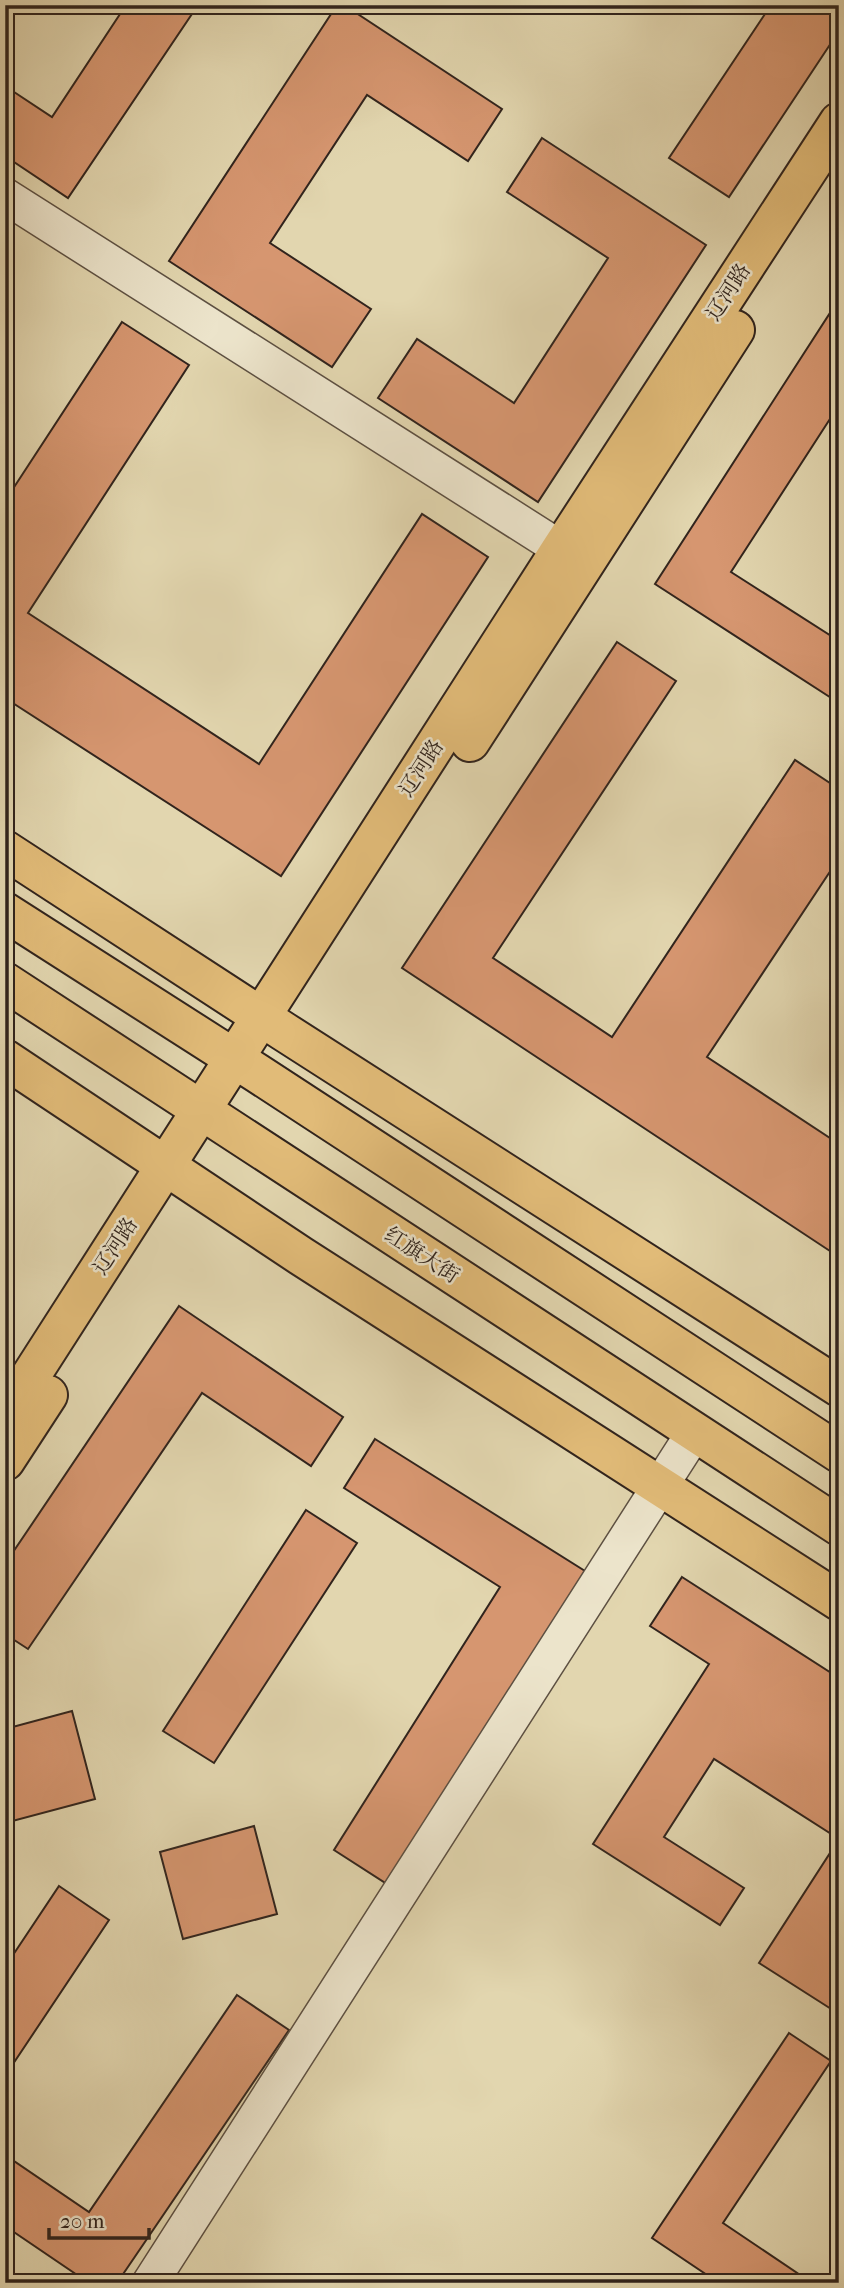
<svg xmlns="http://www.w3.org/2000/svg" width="844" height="2288" viewBox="0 0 844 2288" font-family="'IM FELL French Canon','Noto Serif SC',serif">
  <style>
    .building { fill: #d69670; stroke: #31241d; stroke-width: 2 }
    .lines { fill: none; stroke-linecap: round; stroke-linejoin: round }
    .minor-casing { stroke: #5d5042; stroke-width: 38 }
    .major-casing { stroke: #31241d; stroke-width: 42 }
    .minor { stroke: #ece4cb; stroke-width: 35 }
    .major { stroke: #e1bb78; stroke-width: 38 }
    .labels { text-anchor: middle; stroke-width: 5; stroke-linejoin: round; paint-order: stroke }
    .street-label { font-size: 21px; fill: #31241d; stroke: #ece4cb }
  </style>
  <rect width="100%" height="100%" fill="#e2d6af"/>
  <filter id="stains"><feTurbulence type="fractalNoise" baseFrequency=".00286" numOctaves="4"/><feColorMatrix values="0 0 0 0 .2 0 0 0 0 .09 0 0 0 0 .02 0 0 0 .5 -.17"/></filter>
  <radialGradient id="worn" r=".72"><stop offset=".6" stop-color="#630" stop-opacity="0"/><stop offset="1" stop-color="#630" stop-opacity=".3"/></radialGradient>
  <g class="building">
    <polygon points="126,5 198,5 68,198 5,156 5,86 52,117"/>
    <polygon points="337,5 344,5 502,109 468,161 367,95 270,243 371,309 332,367 169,261"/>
    <polygon points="771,5 839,5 839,31 729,197 669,158"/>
    <polygon points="542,138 706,245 538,502 378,398 417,339 514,403 608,258 507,192"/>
    <polygon points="839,299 839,405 731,572 839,641 839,703 655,584"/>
    <polygon points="122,322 189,365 28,613 259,764 422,514 488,557 281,876 5,698 5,501"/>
    <polygon points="617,642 676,681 493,958 612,1037 795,760 839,789 839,858 707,1057 839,1144 839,1257 402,968"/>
    <polygon points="179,1306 343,1417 311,1466 202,1393 28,1649 5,1634 5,1564"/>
    <polygon points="375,1439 585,1571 387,1884 334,1850 500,1587 344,1488"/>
    <polygon points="306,1510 357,1543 214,1763 163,1731"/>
    <polygon points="682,1577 839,1678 839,2014 759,1963 839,1839 714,1759 664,1837 744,1888 720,1925 593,1844 709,1664 650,1626"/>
    <polygon points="72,1711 95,1799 5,1823 5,1729"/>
    <polygon points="254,1826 277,1914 183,1939 160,1852"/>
    <polygon points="59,1886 109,1920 5,2076 5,1967"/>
    <polygon points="237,1995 289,2030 117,2283 89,2283 5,2226 5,2155 89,2212"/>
    <polygon points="789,2033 831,2061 723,2223 812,2283 719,2283 652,2238"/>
  </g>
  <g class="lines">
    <g class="minor-casing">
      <g id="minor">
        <polyline points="5,196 561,549"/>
        <polyline points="150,2283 694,1433"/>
      </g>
    </g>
    <g class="major-casing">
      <g id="major">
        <polyline points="470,742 735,330"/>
        <polyline points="5,850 283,1031 839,1387"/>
        <polyline points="5,912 257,1073 839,1453"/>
        <polyline points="5,982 839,1526"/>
        <polyline points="5,1059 301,1256 839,1601"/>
        <polyline points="5,1416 561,549 839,122"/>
        <polyline points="5,1461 48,1395"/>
      </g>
    </g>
    <use href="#minor" class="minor"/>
    <use href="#major" class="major"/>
  </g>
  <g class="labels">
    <g class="street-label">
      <text transform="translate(728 292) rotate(-57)" y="7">辽河路</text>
      <text transform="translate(421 768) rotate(-57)" y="7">辽河路</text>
      <text transform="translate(115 1246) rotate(-57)" y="7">辽河路</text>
      <text transform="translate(422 1255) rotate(33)" y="7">红旗大街</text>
    </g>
  </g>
  <rect width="844" height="2288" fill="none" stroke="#e2d6af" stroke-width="28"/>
  <rect x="7" y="7" width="830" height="2274" fill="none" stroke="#31241d" stroke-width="3.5"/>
  <rect x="14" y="14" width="816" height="2260" fill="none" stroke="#31241d" stroke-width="2"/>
  <path d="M49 2228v10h100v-10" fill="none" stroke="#31241d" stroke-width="3.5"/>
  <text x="60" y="2228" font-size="21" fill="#31241d" stroke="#ece4cb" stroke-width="5" paint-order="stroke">20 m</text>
  <rect width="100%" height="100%" filter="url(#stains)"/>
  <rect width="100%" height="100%" fill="url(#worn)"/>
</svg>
